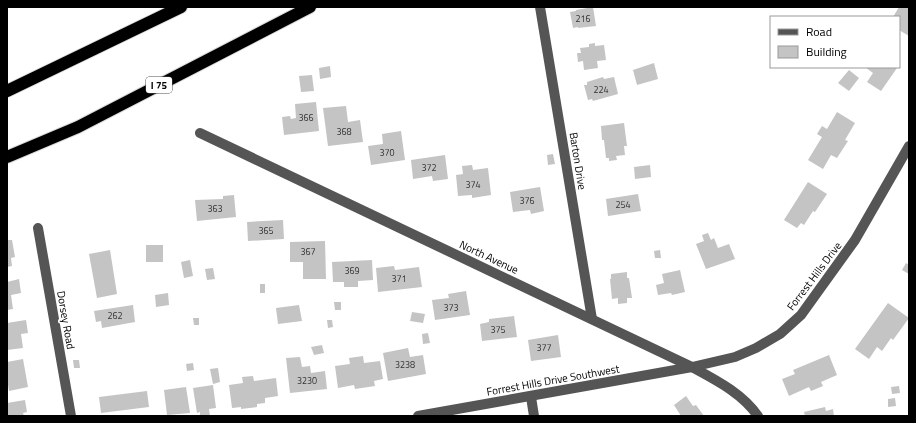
<svg xmlns="http://www.w3.org/2000/svg" width="916" height="423" viewBox="0 0 916 423" font-family="'Titillium Web',sans-serif">
  <style>
    .building { fill: #c4c4c4 }
    .lines { fill: none; stroke-linecap: round; stroke-linejoin: round }
    .highway-casing { stroke: #dbdbdb; stroke-width: 14 }
    .minor { stroke: #555; stroke-width: 10 }
    .highway { stroke: #000; stroke-width: 12 }
    .labels { text-anchor: middle; stroke-width: 3.5; stroke-linejoin: round; paint-order: stroke }
    .number-label { font-size: 9px; fill: #313131 }
    .shield { fill: #fff; stroke: #4c4c4c; stroke-width: 1 }
    .shield-label { font-size: 10px; font-weight: bold; fill: #000 }
    .street-label { font-size: 11px; fill: #000; stroke: #fff }
  </style>
  <rect width="100%" height="100%" fill="#fff"/>
  <g class="building">
    <polygon points="593,7 596,26 578,28 578,27 573,28 570,12 576,11 576,10"/>
    <polygon points="899,7 909,7 909,36 899,30 899,17 893,17"/>
    <polygon points="595,43 595,46 604,45 606,60 597,61 598,68 584,70 583,61 578,62 577,53 581,53 580,48 589,47 589,44"/>
    <polygon points="654,63 658,79 637,85 633,70"/>
    <polygon points="330,66 331,77 320,79 319,68"/>
    <polygon points="865,67 895,67 897,68 881,91 867,82 873,73"/>
    <polygon points="849,70 859,78 849,91 838,83"/>
    <polygon points="312,75 314,91 301,92 299,76"/>
    <polygon points="603,77 604,79 614,77 618,94 593,101 592,99 588,100 584,85 587,85 587,82"/>
    <polygon points="316,102 319,131 284,135 282,117 290,116 291,119 296,118 295,104"/>
    <polygon points="346,106 348,122 360,120 363,142 328,146 323,108"/>
    <polygon points="837,112 855,123 845,140 848,141 837,158 831,155 823,169 808,160 822,137 817,134 822,126 827,129"/>
    <polygon points="624,123 627,146 624,146 625,155 616,156 617,160 609,161 609,158 606,158 604,140 602,140 601,126"/>
    <polygon points="401,131 405,160 371,165 368,146 383,144 382,134"/>
    <polygon points="553,154 555,164 548,165 547,155"/>
    <polygon points="445,155 448,179 433,181 432,176 413,179 411,160"/>
    <polygon points="472,165 473,170 488,168 491,195 472,198 472,195 458,196 456,175 463,174 462,166"/>
    <polygon points="650,165 651,177 635,179 634,167"/>
    <polygon points="808,182 827,194 815,212 813,211 804,225 801,223 797,228 784,220"/>
    <polygon points="540,187 544,211 531,214 530,210 513,212 510,192"/>
    <polygon points="638,194 641,211 608,216 606,199"/>
    <polygon points="234,195 236,217 197,221 195,200 223,199 223,196"/>
    <polygon points="283,220 284,239 248,241 247,222"/>
    <polygon points="708,233 711,240 714,238 718,248 729,244 735,259 706,269 696,244 704,241 702,235"/>
    <polygon points="7,240 12,240 15,257 11,258 12,266 7,267"/>
    <polygon points="325,241 326,279 303,279 303,262 290,262 290,242"/>
    <rect x="146" y="245" width="17" height="17"/>
    <polygon points="110,250 117,294 97,298 89,254"/>
    <polygon points="660,250 661,258 655,258 654,251"/>
    <polygon points="190,260 193,276 184,278 181,262"/>
    <polygon points="372,260 373,280 358,281 358,287 344,287 344,282 333,282 332,262"/>
    <polygon points="906,263 909,265 909,274 902,270"/>
    <polygon points="394,266 395,270 419,267 422,287 378,292 376,268"/>
    <polygon points="213,268 215,279 207,280 205,269"/>
    <polygon points="680,270 685,292 672,295 671,293 658,295 656,285 664,283 662,274"/>
    <polygon points="627,272 627,278 629,278 632,298 627,298 627,303 618,304 618,298 612,299 610,279 611,279 611,274"/>
    <polygon points="19,279 21,293 11,295 13,309 7,310 7,282"/>
    <rect x="260" y="284" width="5" height="9"/>
    <polygon points="466,291 470,315 435,320 432,300 449,298 448,294"/>
    <polygon points="168,293 169,305 156,307 155,295"/>
    <polygon points="334,302 341,302 341,310 335,310"/>
    <polygon points="888,303 909,318 893,340 891,338 882,351 877,347 869,359 855,349"/>
    <polygon points="133,305 135,322 102,328 101,321 96,322 94,311"/>
    <polygon points="299,305 302,321 278,324 276,308"/>
    <polygon points="412,312 425,314 423,323 410,321"/>
    <polygon points="514,316 517,337 482,341 480,324 489,322 489,319"/>
    <polygon points="193,318 199,318 199,325 194,325"/>
    <polygon points="26,320 28,333 21,334 23,348 7,350 7,323"/>
    <polygon points="327,320 332,320 333,327 328,328"/>
    <polygon points="428,333 430,343 423,344 422,334"/>
    <polygon points="558,335 561,357 531,361 528,340"/>
    <polygon points="322,345 324,353 314,355 311,347"/>
    <polygon points="408,348 410,357 423,355 426,374 388,381 383,353"/>
    <polygon points="829,355 837,375 821,382 823,386 811,391 809,387 789,396 782,379 795,374 793,370"/>
    <polygon points="363,356 364,363 380,361 383,379 374,381 375,386 355,389 354,385 338,388 335,366 350,364 349,358"/>
    <polygon points="300,357 302,367 310,366 311,373 325,371 327,389 290,393 286,358"/>
    <polygon points="23,359 28,387 9,391 7,379 7,362"/>
    <polygon points="73,360 79,360 80,368 74,368"/>
    <polygon points="193,363 194,370 187,371 186,364"/>
    <polygon points="218,368 220,382 213,384 210,369"/>
    <polygon points="253,376 254,381 276,378 278,396 265,398 265,403 257,404 257,407 241,409 241,407 232,408 229,385 243,383 242,377"/>
    <polygon points="213,385 216,408 209,409 210,416 200,416 200,412 197,413 193,388"/>
    <polygon points="899,386 900,393 892,394 891,387"/>
    <polygon points="186,387 190,413 167,415 164,390"/>
    <polygon points="147,391 149,407 101,413 99,397"/>
    <polygon points="686,396 693,406 696,405 704,416 681,416 674,405"/>
    <polygon points="895,398 896,406 888,407 888,399"/>
    <polygon points="25,400 27,412 23,413 24,416 7,416 7,403"/>
    <polygon points="825,407 826,411 833,409 834,416 805,416 804,412"/>
  </g>
  <g class="lines">
    <g class="highway-casing">
      <g id="highway">
        <polyline points="7,91 181,7"/>
        <polyline points="7,157 78,127 310,7"/>
      </g>
    </g>
    <g class="minor">
      <polyline points="540,7 592,319"/>
      <path d="M200 133 692 367C716 380 742 393 758 416"/>
      <polyline points="38,228 71,416"/>
      <polyline points="531,397 534,416"/>
      <polyline points="418,416 692,367 735,357 756,348 780,334 801,315 855,240 909,146"/>
    </g>
    <use href="#highway" class="highway"/>
  </g>
  <g class="labels">
    <g class="number-label">
      <text x="583" y="22">216</text>
      <text x="601" y="93">224</text>
      <text x="306" y="121">366</text>
      <text x="344" y="135">368</text>
      <text x="387" y="156">370</text>
      <text x="429" y="171">372</text>
      <text x="473" y="188">374</text>
      <text x="527" y="204">376</text>
      <text x="623" y="208">254</text>
      <text x="215" y="212">363</text>
      <text x="266" y="234">365</text>
      <text x="308" y="255">367</text>
      <text x="352" y="274">369</text>
      <text x="399" y="282">371</text>
      <text x="451" y="311">373</text>
      <text x="115" y="319">262</text>
      <text x="498" y="333">375</text>
      <text x="544" y="351">377</text>
      <text x="405" y="368">3238</text>
      <text x="307" y="384">3230</text>
    </g>
    <rect class="shield" x="146" y="77" width="26" height="16" rx="3"/>
    <g class="shield-label">
      <text x="159" y="89">I 75</text>
    </g>
    <g class="street-label">
      <text transform="translate(578 161) rotate(81)" y="4">Barton Drive</text>
      <text transform="translate(489 257) rotate(25)" y="4">North Avenue</text>
      <text transform="translate(814 276) rotate(-53)" y="4">Forrest Hills Drive</text>
      <text transform="translate(66 320) rotate(80)" y="4">Dorsey Road</text>
      <text transform="translate(553 380) rotate(-10)" y="4">Forrest Hills Drive Southwest</text>
    </g>
  </g>
  <rect width="916" height="423" fill="none" stroke="#000000" stroke-width="16"/>
  <rect x="770" y="16" width="130" height="52" fill="#ffffff" stroke="#999999"/>
  <rect x="778" y="29" width="20" height="6" fill="#555555" stroke="#999999"/>
  <text x="806" y="36" font-size="12" fill="#000000">Road</text>
  <rect x="778" y="46" width="20" height="12" fill="#c4c4c4" stroke="#999999"/>
  <text x="806" y="56" font-size="12" fill="#000000">Building</text>
</svg>
